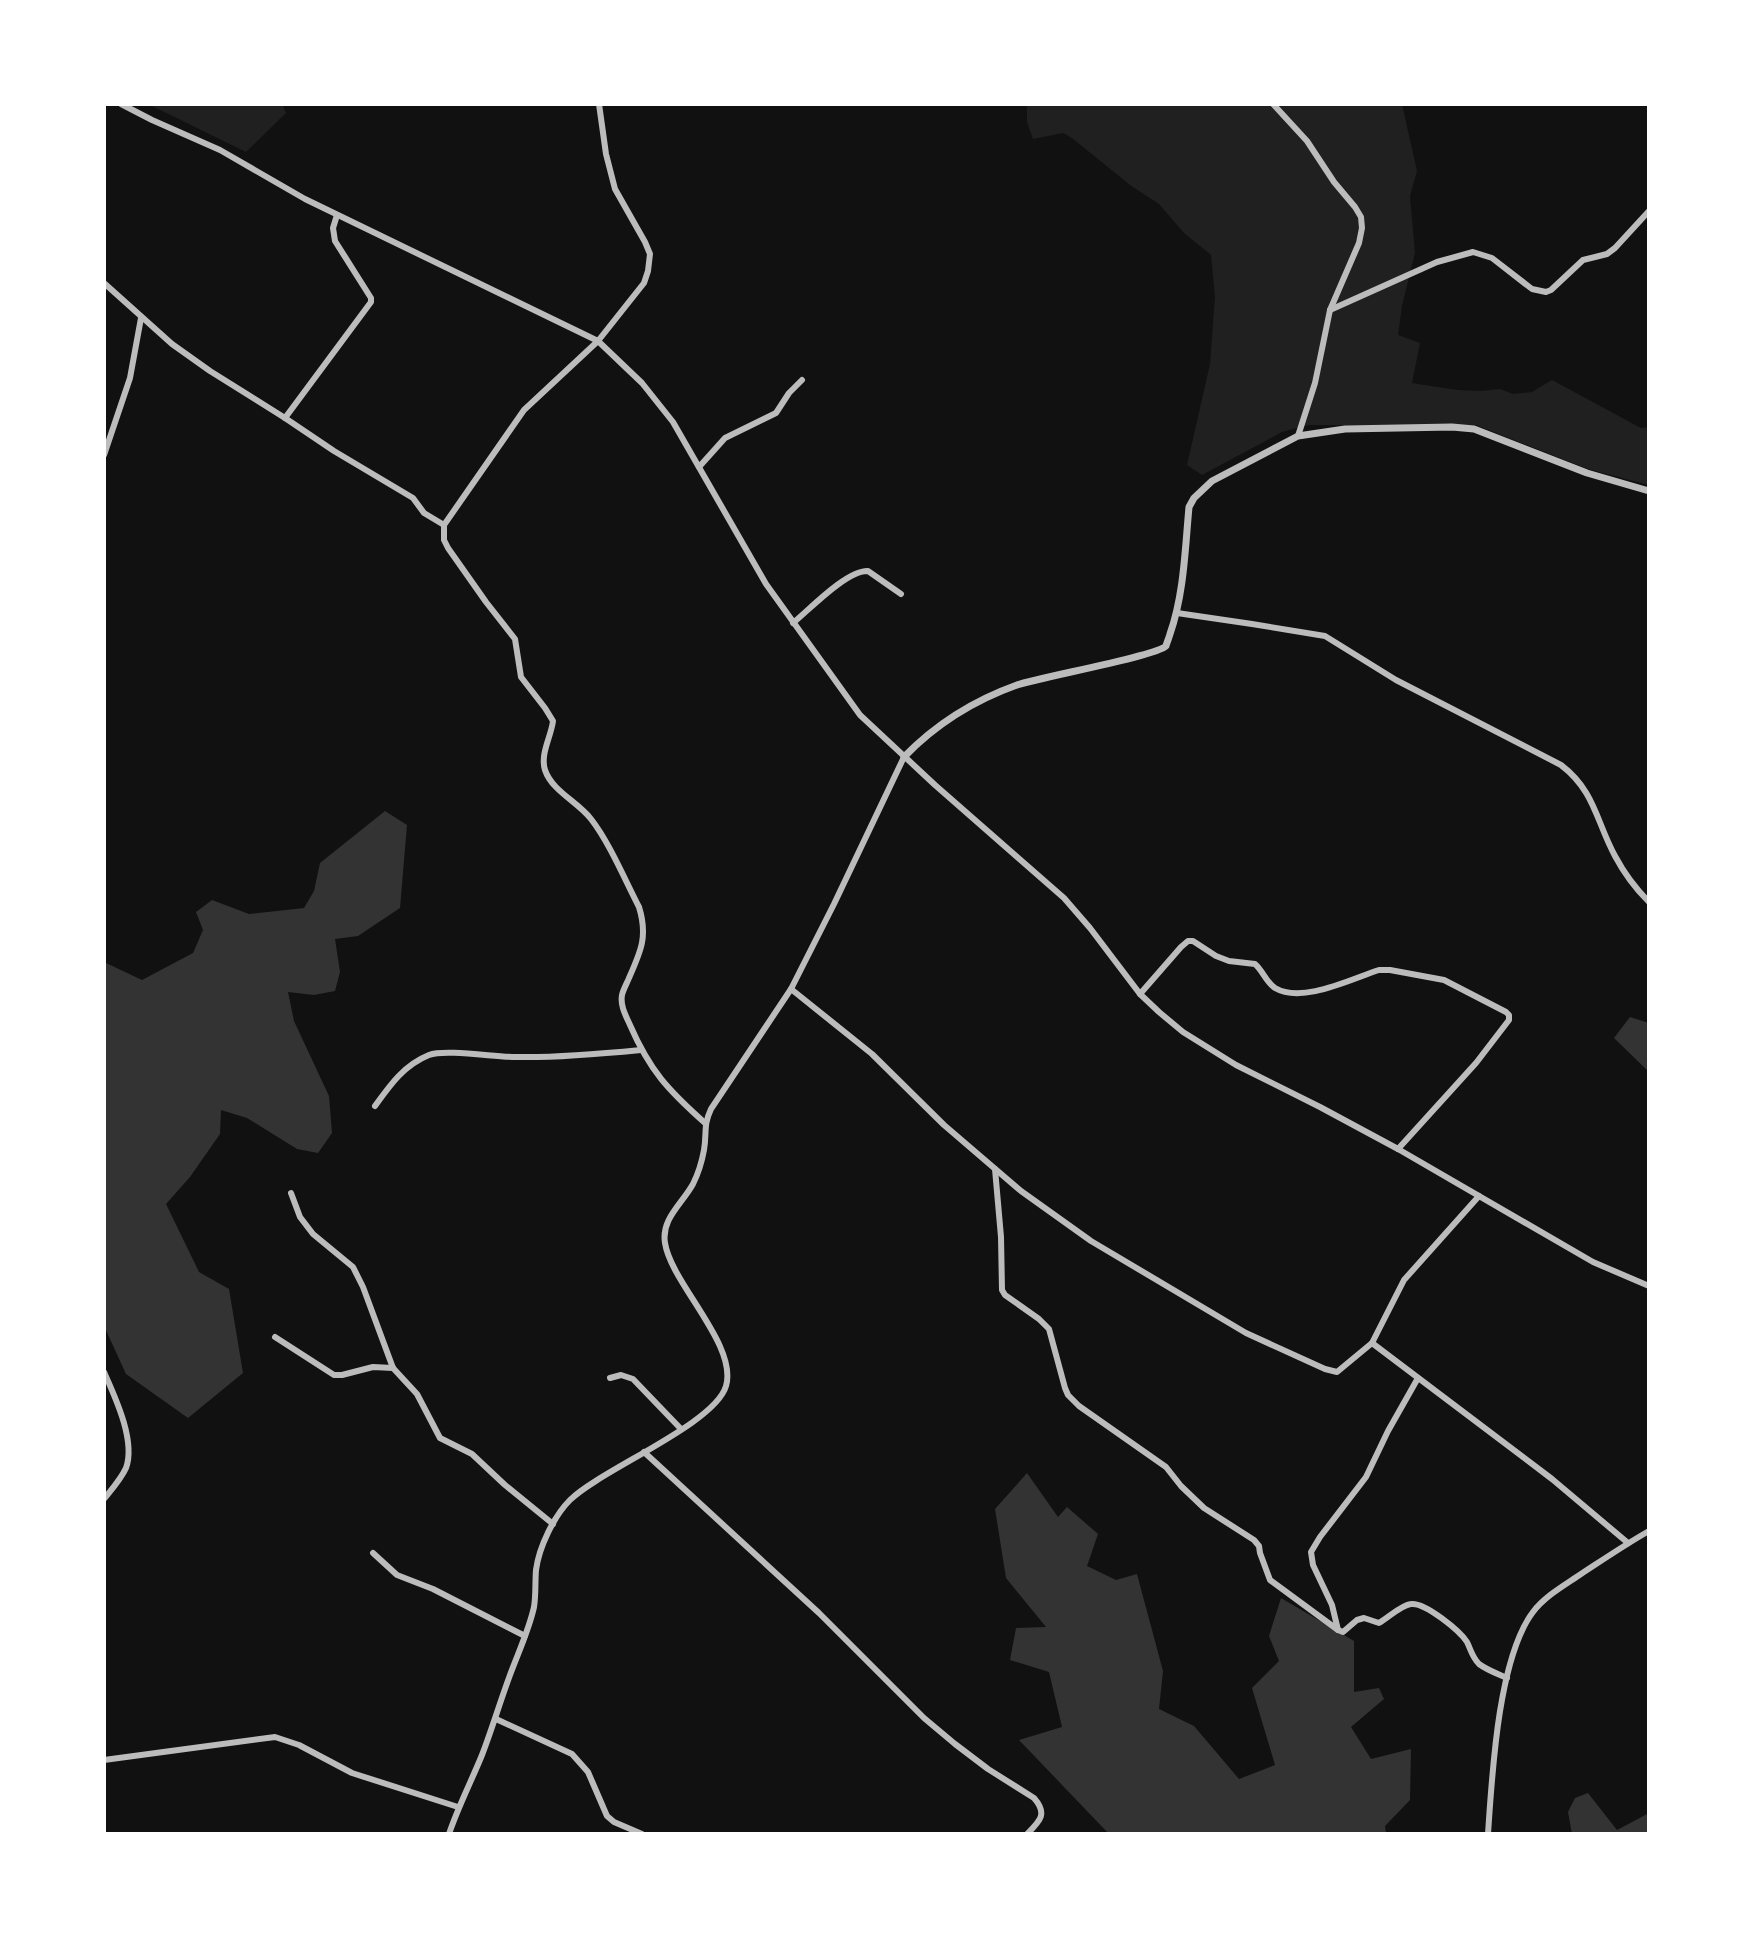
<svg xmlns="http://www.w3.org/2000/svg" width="1753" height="1938" viewBox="0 0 1753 1938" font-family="'Work Sans',sans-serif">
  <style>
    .green { fill: #202020 }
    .water { fill: #333 }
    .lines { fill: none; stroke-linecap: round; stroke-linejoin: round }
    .minor { stroke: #bcbcbc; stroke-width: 6 }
    .tertiary { stroke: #bcbcbc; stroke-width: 7 }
  </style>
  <rect width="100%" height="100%" fill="#111"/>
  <g class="green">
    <polygon points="148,104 282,104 286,113 246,152"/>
    <polygon points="1027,104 1402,104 1417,171 1410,196 1415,253 1402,306 1398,335 1420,343 1412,383 1457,390 1480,391 1500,389 1513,394 1532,392 1552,380 1641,428 1649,427 1649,485 1588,469 1476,425 1308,425 1282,432 1202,475 1187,465 1210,364 1215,297 1211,255 1184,233 1159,204 1130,185 1072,138 1063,133 1033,139 1027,122"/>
  </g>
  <g class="water">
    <polygon points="385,811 407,825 400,908 358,936 335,939 340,972 335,991 314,995 288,992 294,1021 329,1096 332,1133 318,1153 297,1149 247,1118 221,1110 220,1134 190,1177 166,1204 199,1272 229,1289 243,1373 188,1418 126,1374 104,1326 104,962 142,980 193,953 203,930 196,912 212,900 249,914 304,908 314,891 320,863"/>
    <polygon points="1630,1017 1649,1023 1649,1072 1614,1038"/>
    <polygon points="1027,1473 1058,1517 1067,1507 1098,1534 1087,1566 1116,1580 1137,1574 1163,1671 1159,1709 1194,1726 1239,1779 1275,1765 1252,1688 1279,1661 1269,1636 1281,1598 1354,1641 1354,1692 1379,1688 1384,1699 1351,1727 1371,1759 1411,1749 1410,1800 1385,1826 1386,1834 1109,1834 1019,1740 1062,1727 1049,1672 1010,1660 1016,1628 1046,1627 1006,1578 995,1509"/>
    <polygon points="1588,1793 1617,1830 1649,1813 1649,1834 1572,1834 1568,1812 1575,1798"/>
  </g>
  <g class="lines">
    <g class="minor">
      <polyline points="121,104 152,120 220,150 305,199 598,341 642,383 673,422 766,584 860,715 935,785 1064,898 1090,928 1140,994 1159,1012 1183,1032 1236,1065 1320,1107 1398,1149 1593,1262 1649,1286"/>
      <path d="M599 104 606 154 615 189 645 242 650 254 648 271 644 283 598 341 524 410 444 525V540L448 548 486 602 515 639 521 677 545 708 553 721C551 737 540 754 545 770 552 791 578 802 591 819 609 842 625 880 639 907 648 936 641 951 629 978 627 983 623 990 622 995 620 1006 626 1016 630 1025 650 1071 668 1090 705 1123"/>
      <polyline points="1273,104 1307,141 1334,182 1355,207 1361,217 1362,228 1359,243 1330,310 1315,383 1298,436"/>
      <polyline points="104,283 172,344 210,371 285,418 334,451 413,498 424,513 444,525"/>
      <polyline points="1330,310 1437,262 1473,252 1492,258 1532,289 1546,292 1551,290 1583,260 1607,254 1615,248 1649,211"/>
      <polyline points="285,418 371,302 371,298 335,241 333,228 337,215"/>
      <polyline points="104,455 130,378 141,318"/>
      <polyline points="699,467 725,438 776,413 789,393 802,380"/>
      <path d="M1177 613 1252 624 1325 636 1396 680 1561 765C1595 791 1596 821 1615 856 1624 873 1636 889 1649 902"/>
      <path d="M793 623C810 609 847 570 868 571L901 594"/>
      <polyline points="791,989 872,1054 944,1125 1021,1191 1091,1241 1246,1333 1325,1369 1337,1372 1372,1343 1404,1280 1479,1196"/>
      <path d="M1140 994 1181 947 1188 941H1193L1216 956 1229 961 1255 964C1263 971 1266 982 1275 988 1302 1004 1351 979 1379 970H1390L1444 980 1506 1012 1509 1015V1020L1476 1063 1398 1149"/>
      <path d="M375 1106C390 1085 404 1065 429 1055 445 1049 495 1057 516 1057 557 1058 600 1054 641 1050"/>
      <path d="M995 1169 1001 1237 1002 1290 1005 1295 1039 1319 1049 1329 1065 1388 1068 1395 1079 1406 1166 1467 1181 1486 1204 1508 1254 1540 1259 1546 1260 1553 1270 1580 1338 1630 1343 1632 1357 1620 1364 1618 1379 1623C1388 1618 1401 1605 1411 1604 1425 1602 1460 1631 1467 1642 1471 1650 1472 1657 1479 1664 1487 1670 1498 1674 1507 1678"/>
      <polyline points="291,1193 300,1217 313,1234 353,1267 363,1287 393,1368 417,1394 440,1438 472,1454 505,1485 553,1524"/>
      <polyline points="275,1337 334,1375 342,1375 373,1367 393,1368"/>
      <polyline points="1372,1343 1552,1479 1628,1543"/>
      <path d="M104 1372C115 1397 136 1441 126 1468 121 1479 112 1489 104 1499"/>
      <polyline points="610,1378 621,1375 633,1379 681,1429"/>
      <path d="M644 1452 819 1613 924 1718 955 1744 988 1769 1034 1798C1048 1814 1040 1821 1027 1834"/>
      <polyline points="373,1553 397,1575 433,1589 525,1636"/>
      <polyline points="1338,1630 1332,1605 1313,1565 1311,1552 1320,1537 1366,1477 1388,1431 1418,1378"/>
      <polyline points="496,1719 572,1754 588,1772 607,1816 614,1822 642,1834"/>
      <polyline points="104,1760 275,1737 299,1745 352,1773 458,1807"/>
      <path d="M449 1834C458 1807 471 1782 482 1755 492 1729 500 1702 510 1675 518 1653 529 1630 534 1607 536 1595 535 1582 536 1570 539 1547 554 1516 570 1500 602 1469 715 1424 726 1386 738 1345 671 1283 665 1243 661 1219 682 1204 693 1184 698 1174 702 1161 704 1150 707 1133 703 1126 711 1109L791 989 834 904 904 757"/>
      <path d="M1488 1834C1492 1776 1498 1658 1533 1612 1545 1596 1565 1585 1581 1574 1604 1559 1626 1544 1649 1531"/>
    </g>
    <path class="tertiary" d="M904 757C935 725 975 700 1017 685 1040 677 1157 656 1166 646 1166 645 1170 635 1170 634 1184 594 1185 550 1189 507L1194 498 1212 481 1298 436 1345 429 1452 427 1474 429 1587 473 1649 491"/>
  </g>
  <rect width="1753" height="1938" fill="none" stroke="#ffffff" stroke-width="212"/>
</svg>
